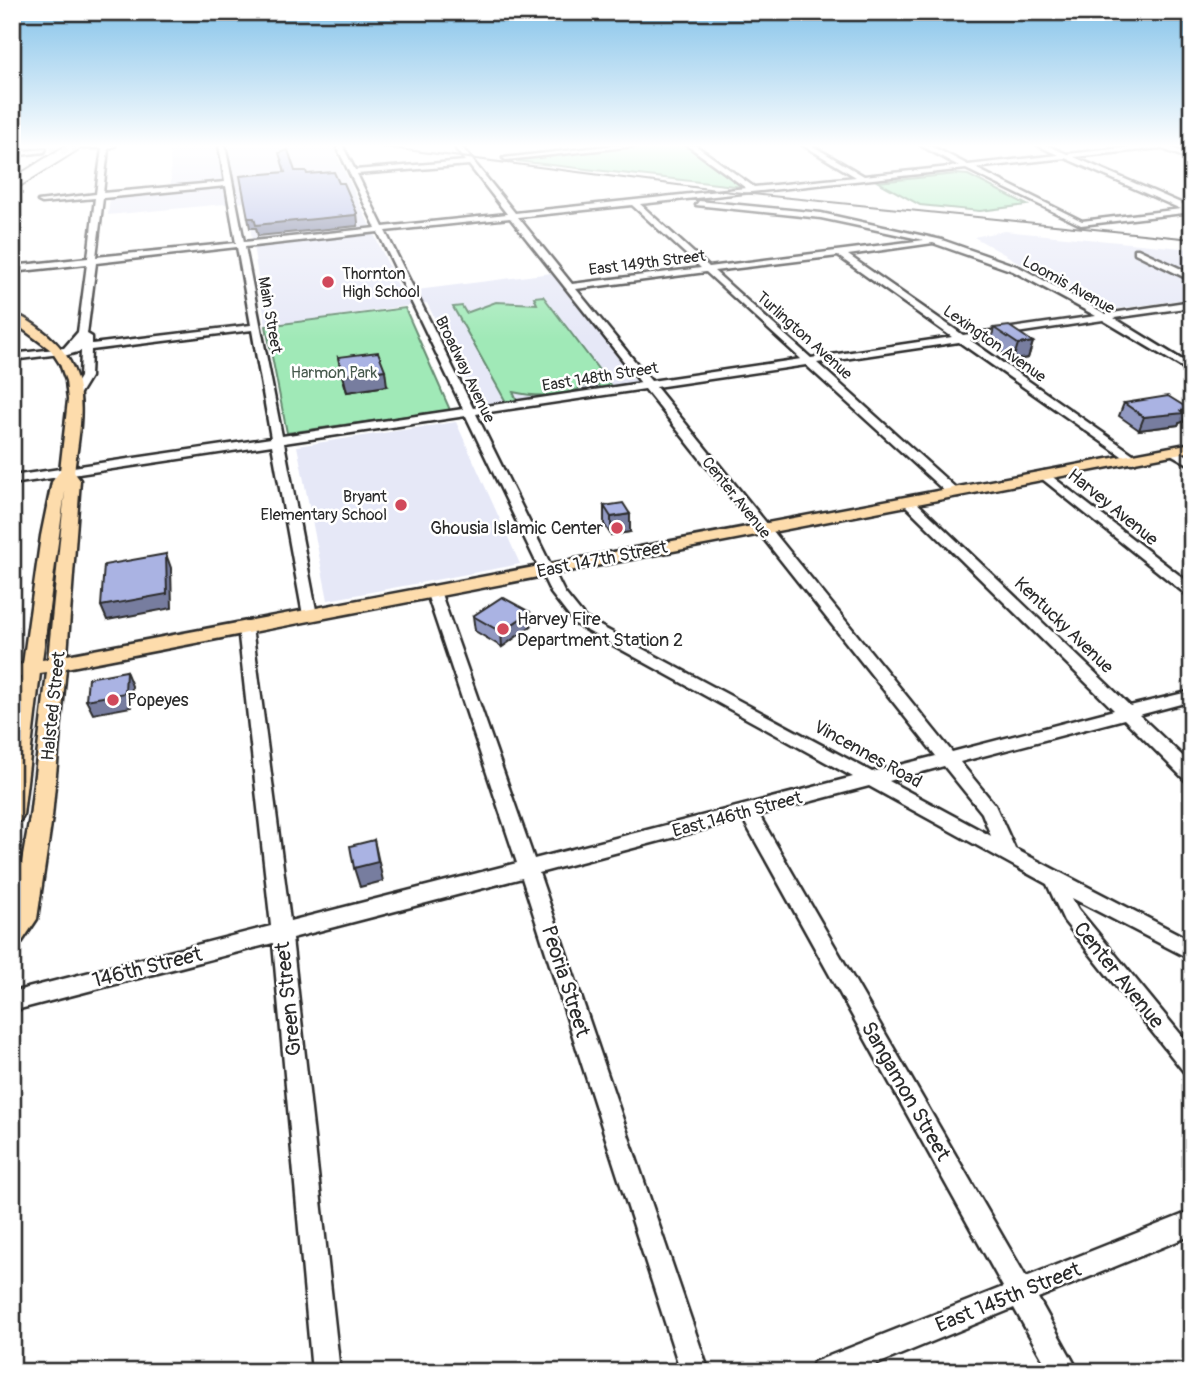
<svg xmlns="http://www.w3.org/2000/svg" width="1204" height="1384" viewBox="0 0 1204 1384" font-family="Pangolin,sans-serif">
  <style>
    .built { fill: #e6e8f7 }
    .green { fill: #a0e9b7; stroke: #668a71; stroke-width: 2 }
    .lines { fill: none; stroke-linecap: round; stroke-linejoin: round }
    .minor-tunnel { stroke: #d5d5d5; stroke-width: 7; stroke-dasharray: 7 3.5; stroke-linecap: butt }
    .minor-casing { stroke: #2b2b2b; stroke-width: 5 }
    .major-casing { stroke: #2b2b2b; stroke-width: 5 }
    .minor { fill: #fff; fill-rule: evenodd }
    .major { fill: #fddcac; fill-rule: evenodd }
    .rail { stroke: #2b2b2b; stroke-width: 2 }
    .wall { fill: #929ac3; stroke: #2b2b2b; stroke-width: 2 }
    .shaded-wall { fill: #777d9f; stroke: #2b2b2b; stroke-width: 2 }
    .building { fill: #aab3e3; stroke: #2b2b2b; stroke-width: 2 }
    .poi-dot { fill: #d1495b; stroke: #fff; stroke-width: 2.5 }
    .labels { text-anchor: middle; stroke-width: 5; stroke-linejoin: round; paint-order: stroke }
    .far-street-label { font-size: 16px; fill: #2b2b2b; stroke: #fff }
    .far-poi-label { font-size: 16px; fill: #2b2b2b; stroke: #fff; text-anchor: start }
    .far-park-label { font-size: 16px; fill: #485a4e; stroke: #fff }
    .street-label { font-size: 18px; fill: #2b2b2b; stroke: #fff }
    .poi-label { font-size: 18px; fill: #2b2b2b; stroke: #fff; text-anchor: start }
    .near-street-label { font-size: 21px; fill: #2b2b2b; stroke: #fff }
  </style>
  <rect width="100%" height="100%" fill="#fff"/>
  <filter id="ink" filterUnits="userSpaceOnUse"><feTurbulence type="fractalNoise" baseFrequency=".0143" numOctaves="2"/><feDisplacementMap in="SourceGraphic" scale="14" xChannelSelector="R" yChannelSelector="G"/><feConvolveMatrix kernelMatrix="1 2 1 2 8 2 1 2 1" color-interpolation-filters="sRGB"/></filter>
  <g filter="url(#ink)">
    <g class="built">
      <polygon points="170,145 332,145 401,292 552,273 639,385 480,409 427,303 266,326 246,202 108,215 110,197 171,191"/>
      <polygon points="1004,231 1192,249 1192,298 1104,311 974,237"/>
      <polygon points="456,422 520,564 328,600 297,446"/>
    </g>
    <g class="green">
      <polygon points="656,145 684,145 743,187 508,160"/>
      <polygon points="956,174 968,175 1027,205 980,211 920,205 878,182"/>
      <path d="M543 296 611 386 600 388 594 380C571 398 539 398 513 392L517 401 506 402 453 307 462 306 466 313 496 302 537 304 534 297Z"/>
      <polygon points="405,308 450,410 287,433 266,326"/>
    </g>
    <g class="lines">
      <polyline class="minor-tunnel" points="40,152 85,148"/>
      <g class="minor-casing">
        <g id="minor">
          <path d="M92 145H116L108 149 103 193 225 182 219 145H225L244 242 376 228 336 145H342L355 170 465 161 453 145H460L515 213 746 188 687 145H695L754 187 856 177 803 145H811L864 176 959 166 920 145H929L968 165 1058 155 1037 145H1046L1067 154 1150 145H1174L1170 147 1192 156V160L1160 148 1074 157 1192 208V212L1081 225 966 169 640 204 709 267 924 240 821 218 696 205 699 201 821 213 942 240 1019 267 1106 314 1192 301V307L1114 318 1192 366V373L1103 320 970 340 1136 456V462L1132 463 959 342 817 363 958 490V496H950L806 365 656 387 952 752 1114 710 904 504V498H912L1130 706 1192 691V701L1139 715 1192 765V782L1186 781 1124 719 960 762 995 805 1015 849 1192 941V960L1072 898 1078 909 1192 1048V1075L1184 1072 1064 921 1047 884 869 786 759 815 1026 1277 1192 1211V1235L1038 1298 1079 1372H1050L1014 1308 858 1372H810L814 1362 1003 1287 743 819 539 873 709 1372H681L522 878 292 938 340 1372H312L273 943 12 1011V992L271 926 238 627 240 624 245 622 252 627 290 921 517 863 426 591 428 588H438L440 591 534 859 853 777 575 624 551 593 466 416 284 443 317 615 310 620 303 615 272 445 12 484V476L271 438 252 330 91 350 90 377 79 395 75 396 70 393 80 377 81 351 64 356 60 354 12 360V354L64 348 78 332 87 264 12 272V266L88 258 95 198 42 203 38 201 96 194 102 148H82ZM1065 158 1181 209 1082 221 975 168ZM469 165 507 214 383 227 357 174ZM226 186 236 243 96 257 103 198ZM632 205 701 268 572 284 518 217ZM510 218 641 383 473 408 385 231ZM378 232 463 409 282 436 245 247ZM933 243 1013 271 1096 316 963 335 848 255ZM237 247 251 325 92 344V337L87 334 96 263ZM838 256 952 337 811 358 714 271ZM706 272 801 359 651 381 576 289ZM645 389 936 756 872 772 585 618 564 592 476 414ZM944 766 982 813 991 836 889 781Z"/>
          <polygon points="617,145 643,145 506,160 503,158"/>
          <polygon points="46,149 44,152 12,156 12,152"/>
          <polygon points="1138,249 1192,274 1192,281 1135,253 1135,249"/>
          <polygon points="1173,448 1192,458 1192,466 1169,453 1167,451"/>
          <polygon points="1045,471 1192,585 1192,596 1187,595 1041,478 1041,472"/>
        </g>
      </g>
      <g class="major-casing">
        <path id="major" d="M12 313C25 317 38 327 49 336 92 374 81 420 74 472L80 480 67 655 1192 443V451L66 668 52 817 37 919 21 943 12 946V917L30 817 47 672 40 673 23 815 20 821 12 823V737L21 677 12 678V666L23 664 41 536 52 482 60 471 68 400 66 381 60 364 51 350 12 321ZM65 491 48 659 42 660Z"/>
      </g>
      <use href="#minor" class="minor"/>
      <use href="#major" class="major"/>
      <g class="rail">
        <polyline points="368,145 732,192 1192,239"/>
        <polyline points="12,178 65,145"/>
        <polyline points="12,192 87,145"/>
      </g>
    </g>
    <g class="wall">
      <polygon points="994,328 1033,342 1028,358 1013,360 990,344"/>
      <polygon points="338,357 387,386 347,392 341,373"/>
      <polygon points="1124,403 1183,422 1179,423 1178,425 1139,430 1119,416"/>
      <polygon points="604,506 630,532 611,535 604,524"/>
      <polygon points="473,616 531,626 502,647 475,631"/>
    </g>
    <g class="shaded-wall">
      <polygon points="357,213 358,223 357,226 258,236 256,228 250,228 248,218"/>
      <polygon points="1033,342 1028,358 1013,360 1018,344"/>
      <polygon points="385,370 387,386 347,392 343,375"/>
      <polygon points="1189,409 1183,422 1179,423 1178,425 1139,430 1144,417"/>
      <polygon points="630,514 630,532 611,535 611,517"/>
      <polygon points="166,554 171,568 172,608 107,620 101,606"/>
      <polygon points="530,612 531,626 502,647 501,632"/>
      <polygon points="126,671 132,686 131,707 93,714 86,700"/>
      <polygon points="374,840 383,881 360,887 354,868"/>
    </g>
    <g class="building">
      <polygon points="288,150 295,171 306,171 307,174 334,172 339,183 344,183 357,213 355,215 256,225 254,218 248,218 240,176 285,172 279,153"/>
      <polygon points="1009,326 1033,342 1018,344 994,328"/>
      <polygon points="378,352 385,370 343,375 338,357"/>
      <polygon points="1168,396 1189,409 1181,411 1184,413 1144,417 1124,403"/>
      <polygon points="623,503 630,514 611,517 604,506"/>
      <polygon points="166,554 167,594 101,606 104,565"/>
      <polygon points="502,597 530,612 501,632 473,616"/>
      <polygon points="126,671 125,693 86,700 88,678"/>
      <polygon points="374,840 378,862 354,868 350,846"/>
    </g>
  </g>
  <linearGradient id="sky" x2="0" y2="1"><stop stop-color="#83c2e9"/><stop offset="0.43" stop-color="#fff"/><stop offset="1" stop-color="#fff" stop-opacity="0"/></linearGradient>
  <rect width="1204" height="339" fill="url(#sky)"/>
  <g class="poi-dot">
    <circle cx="328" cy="282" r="7"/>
    <circle cx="401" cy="505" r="7"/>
    <circle cx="617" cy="528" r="7"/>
    <circle cx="503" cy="629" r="7"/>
    <circle cx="113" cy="700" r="7"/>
  </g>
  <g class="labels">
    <g class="far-street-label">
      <text transform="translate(647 262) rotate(-7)" y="6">East 149th Street</text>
      <text transform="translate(1069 284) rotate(29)" y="6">Loomis Avenue</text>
      <text transform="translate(271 315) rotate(80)" y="6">Main Street</text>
      <text transform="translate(805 335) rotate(42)" y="6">Turlington Avenue</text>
      <text transform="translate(995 343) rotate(35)" y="6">Lexington Avenue</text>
      <text transform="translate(466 369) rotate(64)" y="6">Broadway Avenue</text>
      <text transform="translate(600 376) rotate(-9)" y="6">East 148th Street</text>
      <text transform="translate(737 497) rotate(51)" y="6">Center Avenue</text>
    </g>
    <g class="far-poi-label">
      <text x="342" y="279">Thornton<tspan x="342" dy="18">High School</tspan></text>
      <text x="387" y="502" text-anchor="end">Bryant<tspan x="387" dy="18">Elementary School</tspan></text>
    </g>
    <g class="far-park-label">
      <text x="334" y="378">Harmon Park</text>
    </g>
    <g class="street-label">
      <text transform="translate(1113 507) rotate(39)" y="6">Harvey Avenue</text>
      <text transform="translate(602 559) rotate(-11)" y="6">East 147th Street</text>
      <text transform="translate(1064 625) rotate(44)" y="6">Kentucky Avenue</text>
      <text transform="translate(53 706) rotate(-84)" y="6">Halsted Street</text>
      <text transform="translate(868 754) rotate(29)" y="6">Vincennes Road</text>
      <text transform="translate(737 814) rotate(-15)" y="6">East 146th Street</text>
    </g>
    <g class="poi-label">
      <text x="603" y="534" text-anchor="end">Ghousia Islamic Center</text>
      <text x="517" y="625">Harvey Fire<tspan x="517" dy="21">Department Station 2</tspan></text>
      <text x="127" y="706">Popeyes</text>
    </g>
    <g class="near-street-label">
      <text transform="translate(147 967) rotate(-14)" y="7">146th Street</text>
      <text transform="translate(1119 975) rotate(51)" y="7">Center Avenue</text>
      <text transform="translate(566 981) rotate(72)" y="7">Peoria Street</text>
      <text transform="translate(288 999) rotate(-96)" y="7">Green Street</text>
      <text transform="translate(906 1091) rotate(60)" y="7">Sangamon Street</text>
      <text transform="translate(1008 1297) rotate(-22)" y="7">East 145th Street</text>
    </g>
  </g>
  <rect width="1204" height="1384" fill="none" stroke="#fff" stroke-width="42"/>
  <rect x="21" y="21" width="1162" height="1342" fill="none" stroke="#2b2b2b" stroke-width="2.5" filter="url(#ink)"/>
</svg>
